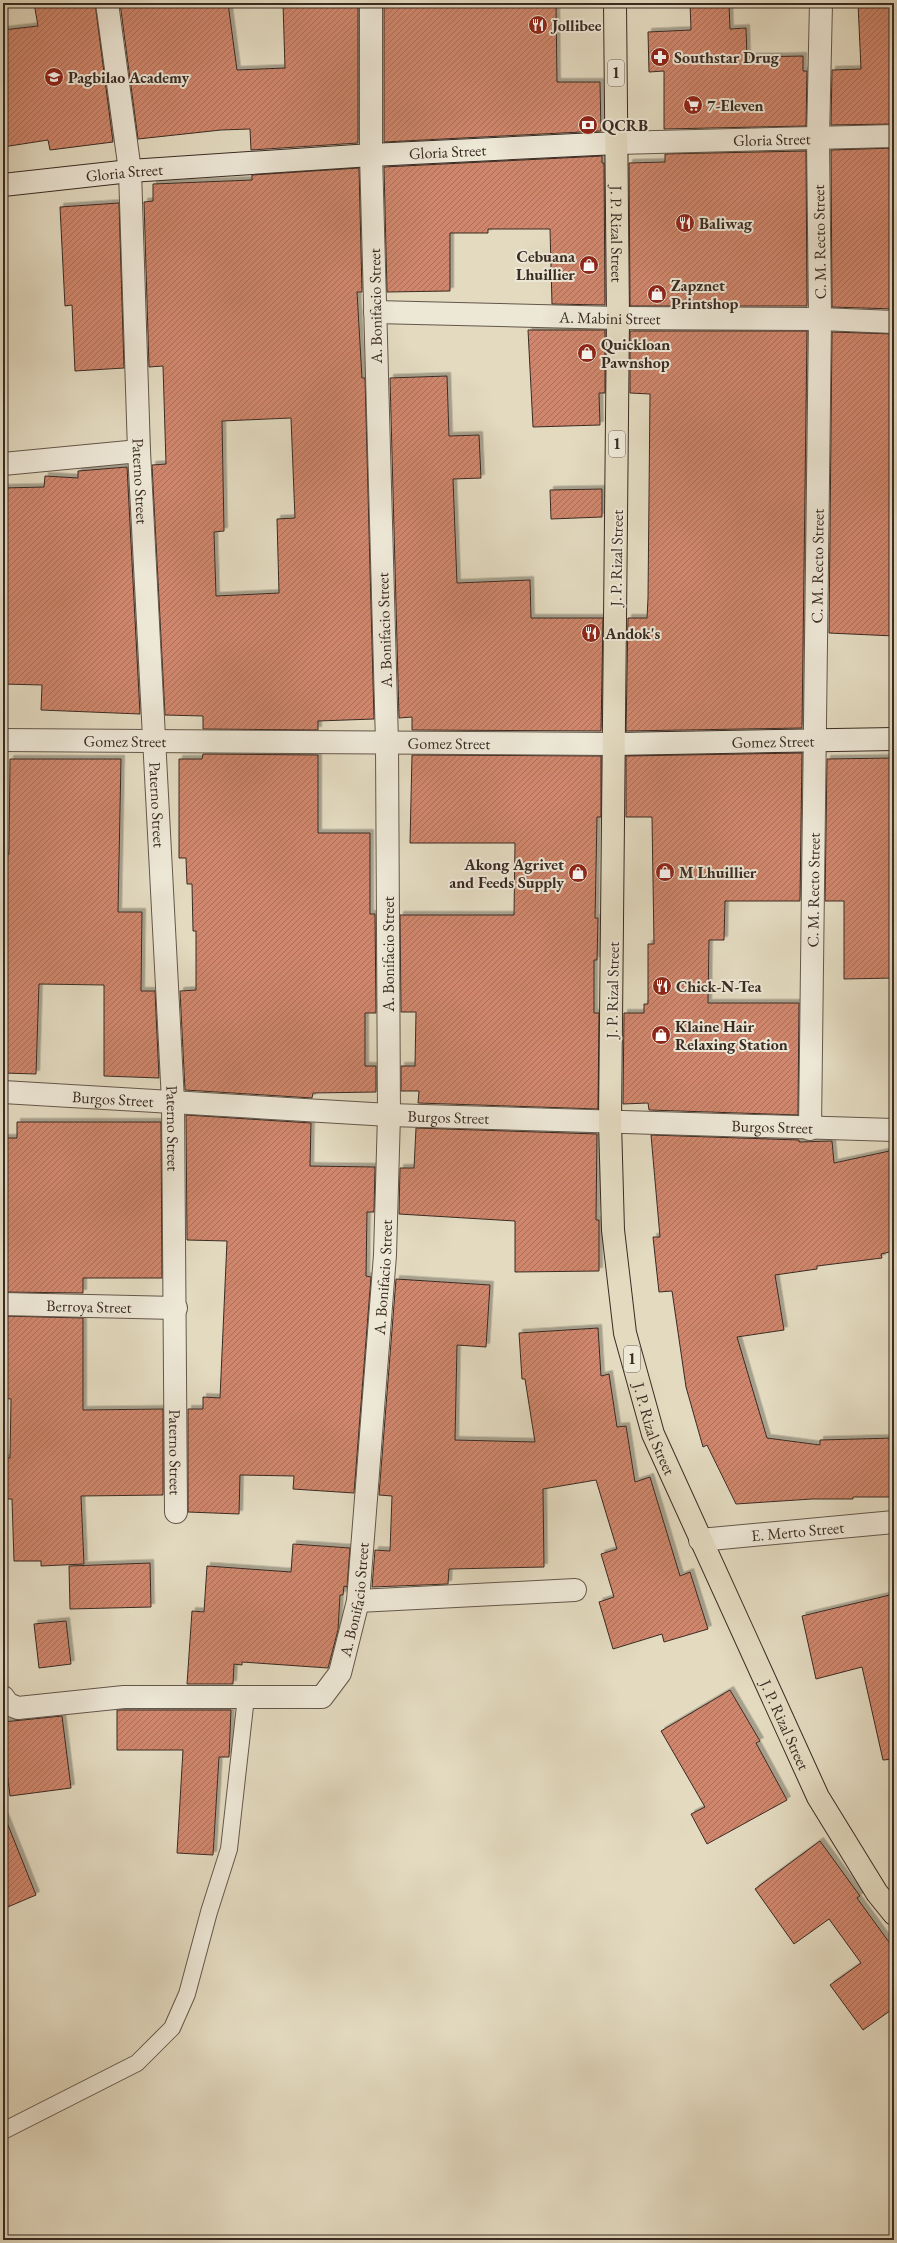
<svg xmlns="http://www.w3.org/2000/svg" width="897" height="2243" viewBox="0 0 897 2243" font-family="'EB Garamond',serif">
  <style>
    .building { fill: url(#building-hatch); stroke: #3a2b23; fill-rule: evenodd; filter: url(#shadow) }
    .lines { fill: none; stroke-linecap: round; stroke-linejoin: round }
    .lane-casing { stroke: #64574a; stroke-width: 18 }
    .street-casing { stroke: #64574a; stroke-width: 24 }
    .secondary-casing { stroke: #3a2b23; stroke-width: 24 }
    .primary-casing { stroke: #3a2b23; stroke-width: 24 }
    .lane { stroke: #ede7d6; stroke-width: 16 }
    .street { stroke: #ede7d6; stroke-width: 22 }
    .secondary { stroke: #ede7d6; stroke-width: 22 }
    .primary { stroke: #e3dac0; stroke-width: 22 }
    .labels { text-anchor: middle; stroke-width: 4; stroke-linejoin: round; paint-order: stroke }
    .shield { fill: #ede7d6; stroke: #706359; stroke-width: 1 }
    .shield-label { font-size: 15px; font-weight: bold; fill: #3a2b23 }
    .poi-label { font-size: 16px; font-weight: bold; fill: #3a2b23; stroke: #ede7d6; text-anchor: start }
    .street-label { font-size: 16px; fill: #3a2b23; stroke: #ede7d6 }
  </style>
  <defs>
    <pattern id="building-hatch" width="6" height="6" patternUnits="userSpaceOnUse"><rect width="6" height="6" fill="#cf866c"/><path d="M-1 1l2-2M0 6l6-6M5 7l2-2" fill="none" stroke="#a96e58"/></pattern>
    <filter id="shadow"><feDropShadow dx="3.5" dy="-3.5" stdDeviation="0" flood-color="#0004"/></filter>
  </defs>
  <rect width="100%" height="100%" fill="#e3dac0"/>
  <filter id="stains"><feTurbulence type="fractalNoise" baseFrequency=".005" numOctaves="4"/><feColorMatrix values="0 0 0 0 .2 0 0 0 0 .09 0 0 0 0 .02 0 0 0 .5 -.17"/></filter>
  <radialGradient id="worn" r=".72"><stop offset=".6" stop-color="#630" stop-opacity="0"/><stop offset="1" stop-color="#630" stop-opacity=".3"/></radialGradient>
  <g class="building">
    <polygon points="34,3 95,3 113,142 50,150 48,140 3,147 3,30 38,26"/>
    <polygon points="120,3 228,3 237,70 285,68 283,3 358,3 358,143 251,150 250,129 221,130 138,139"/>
    <polygon points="384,3 556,3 557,82 600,82 601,131 384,142"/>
    <polygon points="690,3 729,3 730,29 746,28 747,57 803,56 803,71 807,71 806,126 664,129 664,71 649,72 648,32 691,30"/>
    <polygon points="858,3 894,3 894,124 831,125 832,70 861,69"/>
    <polygon points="894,148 894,309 832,307 831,150"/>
    <polygon points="806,151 807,306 630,306 629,163 665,162 665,154"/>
    <polygon points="602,156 602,163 604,163 605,305 552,304 550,229 488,229 488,233 450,233 450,291 387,292 384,167"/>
    <path d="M359 168 362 292H357L362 378H365L374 719 318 721V730L203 729V716L165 715 152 465 166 464 163 366 149 367 144 202 153 201V184L252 180V175ZM291 418 295 518 277 519 279 593 216 596 214 532 224 531 222 421Z"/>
    <polygon points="119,203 124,368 75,371 72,305 65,306 60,207"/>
    <polygon points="528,330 605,330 605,393 599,393 600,425 533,427"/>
    <polygon points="630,331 807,331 802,728 626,731 628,618 647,618 648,598 650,394 630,393"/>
    <polygon points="832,332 894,334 894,530 890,530 890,587 894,587 894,636 829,633"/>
    <polygon points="447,376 449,436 479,435 481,478 453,479 457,583 530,580 531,618 603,618 601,731 412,730 412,717 399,718 390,378"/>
    <polygon points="127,467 140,714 41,710 42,685 3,684 3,488 44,487 45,476 78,478 78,471"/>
    <polygon points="602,489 602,517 551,519 550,490"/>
    <polygon points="802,753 800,901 725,901 724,940 709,940 708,1003 799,1003 798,1115 649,1110 648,1103 623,1104 624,1013 644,1013 644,1004 648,1004 648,944 654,944 652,817 626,817 626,756"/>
    <polygon points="203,754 318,755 318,833 370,833 370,914 375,914 376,1013 365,1013 365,1066 376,1066 376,1092 313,1093 312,1098 185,1090 180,991 196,990 196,931 193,931 192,884 187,884 186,858 179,858 179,759 202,759"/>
    <polygon points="412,755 601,756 601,817 597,817 595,918 598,918 597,960 594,960 594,1013 599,1013 598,1109 418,1103 419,1091 401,1091 401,1066 415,1066 416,1012 401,1012 400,915 514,915 515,843 410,843"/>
    <polygon points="894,758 894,978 844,979 844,901 825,901 827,759"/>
    <polygon points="10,759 121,759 118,912 142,912 141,991 155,991 159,1078 104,1076 104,985 39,984 36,1074 3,1073 3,854 9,854"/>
    <polygon points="186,1115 311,1123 310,1166 375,1167 374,1212 367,1212 366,1276 371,1277 354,1493 293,1489 294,1476 240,1475 239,1514 188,1512 188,1409 203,1409 203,1397 220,1398 227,1241 187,1240"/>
    <polygon points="17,1122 161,1122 162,1278 83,1278 83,1293 3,1292 3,1138 17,1138"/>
    <polygon points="416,1128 597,1134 596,1220 599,1220 599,1271 515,1272 515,1221 399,1214 400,1168 414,1168"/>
    <polygon points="651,1135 799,1140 799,1142 832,1141 834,1163 894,1150 894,1251 881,1254 882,1258 817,1266 817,1269 775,1275 784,1330 737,1337 767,1438 820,1445 820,1440 894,1438 894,1497 853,1497 853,1499 812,1499 736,1504 707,1445 703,1447 686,1387 672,1291 659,1292 653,1237 660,1237"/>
    <polygon points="396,1279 490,1285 486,1347 457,1345 455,1440 535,1442 525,1379 522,1379 519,1333 598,1328 601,1376 609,1374 617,1427 626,1426 635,1482 650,1477 680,1576 690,1572 708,1629 664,1642 662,1634 613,1649 599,1602 614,1597 601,1554 617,1549 596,1480 543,1489 544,1567 449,1569 448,1584 372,1587 375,1550 390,1551 392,1496 379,1495"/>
    <polygon points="3,1316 83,1318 83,1410 163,1409 163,1495 81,1496 84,1564 41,1566 41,1561 14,1561 12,1499 3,1499 3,1458 10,1458 11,1399 3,1398"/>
    <polygon points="293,1544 350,1548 347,1587 344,1586 343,1595 340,1595 338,1630 328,1668 242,1662 242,1665 234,1664 233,1684 187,1684 192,1611 204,1612 207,1566 291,1572"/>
    <polygon points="150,1563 151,1607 70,1609 69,1566"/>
    <polygon points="894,1594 894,1759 883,1760 862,1667 816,1679 802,1616"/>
    <polygon points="66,1621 71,1664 39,1668 34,1624"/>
    <polygon points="730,1690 760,1741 756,1743 787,1800 707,1844 691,1814 705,1807 661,1731"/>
    <polygon points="117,1710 231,1710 229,1757 219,1757 213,1855 177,1853 183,1750 117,1750"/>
    <polygon points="62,1716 71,1788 10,1796 3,1739 3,1722"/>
    <polygon points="4,1815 36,1895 3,1909 3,1816"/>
    <polygon points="820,1841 860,1896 857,1898 894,1949 894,2008 863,2030 830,1985 861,1963 829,1919 794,1944 755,1889"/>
  </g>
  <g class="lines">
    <g class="lane-casing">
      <polyline id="lane" points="3,2131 137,2063 172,2028 187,1994 209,1912 229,1849 246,1697"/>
    </g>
    <g class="street-casing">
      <g id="street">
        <path id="s1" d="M107 3 130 171 139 451 173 1101 176 1512"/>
        <path id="s2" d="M617 143 894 136"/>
        <path id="s3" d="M375 312 618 318 820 319 894 322"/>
        <polyline points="3,464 139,451"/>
        <path id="s4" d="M3 740 614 744"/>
        <path id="s5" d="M3 1092 389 1115 894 1130"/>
        <path id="s6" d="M810 1129 820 319 818 138 821 3"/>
        <path id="s7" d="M3 1304 176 1308"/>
        <path id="s8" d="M700 1540 894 1522"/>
        <polyline points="358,1601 575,1590"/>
        <path id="s9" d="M3 1697 8 1704 18 1708 124 1697H322L340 1673 358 1601 385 1255 389 1115 387 743 371 155V3"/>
      </g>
    </g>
    <g class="secondary-casing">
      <g id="secondary">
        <path id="s10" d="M3 185 130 171 371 155 617 143"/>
        <path id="s11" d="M614 744 894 739"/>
      </g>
    </g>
    <g class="primary-casing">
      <g id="primary">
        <path id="s12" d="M615 3 618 318 610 1122 613 1230 625 1333 653 1434 818 1797 877 1893 894 1914"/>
      </g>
    </g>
    <use href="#lane" class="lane"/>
    <use href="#street" class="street"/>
    <use href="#secondary" class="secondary"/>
    <use href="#primary" class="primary"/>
  </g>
  <defs>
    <g id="restaurant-disc" transform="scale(1)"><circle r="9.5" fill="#8f2418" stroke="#ede7d6"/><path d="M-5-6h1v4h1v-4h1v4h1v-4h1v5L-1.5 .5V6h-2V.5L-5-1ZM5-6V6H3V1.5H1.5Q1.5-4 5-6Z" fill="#fff"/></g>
    <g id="pharmacy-disc" transform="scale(1)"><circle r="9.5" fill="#8f2418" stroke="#ede7d6"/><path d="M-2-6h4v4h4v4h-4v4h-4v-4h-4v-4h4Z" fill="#fff"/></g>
    <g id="school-disc" transform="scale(1)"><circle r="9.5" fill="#8f2418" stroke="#ede7d6"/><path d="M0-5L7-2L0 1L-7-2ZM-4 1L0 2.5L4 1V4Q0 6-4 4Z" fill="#fff"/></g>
    <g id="supermarket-disc" transform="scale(1)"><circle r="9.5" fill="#8f2418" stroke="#ede7d6"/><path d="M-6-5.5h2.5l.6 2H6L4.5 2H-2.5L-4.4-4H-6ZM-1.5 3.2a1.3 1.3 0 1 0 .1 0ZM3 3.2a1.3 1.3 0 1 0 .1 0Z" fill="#fff"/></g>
    <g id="bank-disc" transform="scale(1)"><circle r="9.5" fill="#8f2418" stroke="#ede7d6"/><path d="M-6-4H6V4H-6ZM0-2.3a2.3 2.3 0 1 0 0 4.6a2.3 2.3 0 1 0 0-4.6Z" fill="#fff"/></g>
    <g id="shop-disc" transform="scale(1)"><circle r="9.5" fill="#8f2418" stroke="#ede7d6"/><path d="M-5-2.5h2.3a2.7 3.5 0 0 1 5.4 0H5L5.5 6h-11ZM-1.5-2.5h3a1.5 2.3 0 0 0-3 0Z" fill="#fff"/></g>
  </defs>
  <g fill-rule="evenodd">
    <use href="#restaurant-disc" x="538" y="25"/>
    <use href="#pharmacy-disc" x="660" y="57"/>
    <use href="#school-disc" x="54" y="77"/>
    <use href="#supermarket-disc" x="693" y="105"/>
    <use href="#bank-disc" x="588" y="125"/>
    <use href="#restaurant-disc" x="685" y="223"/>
    <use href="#shop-disc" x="589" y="265"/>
    <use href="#shop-disc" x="657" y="294"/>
    <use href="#shop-disc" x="587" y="353"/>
    <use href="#restaurant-disc" x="591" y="633"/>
    <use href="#shop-disc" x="665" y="872"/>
    <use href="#shop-disc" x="578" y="873"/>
    <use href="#restaurant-disc" x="662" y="986"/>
    <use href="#shop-disc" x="661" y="1035"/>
  </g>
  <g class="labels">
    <g class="shield">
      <rect x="608" y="60" width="16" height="26" rx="3"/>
      <rect x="609" y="431" width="16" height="26" rx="3"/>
      <rect x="624" y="1346" width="16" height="26" rx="3"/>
    </g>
    <g class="shield-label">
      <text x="616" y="78">1</text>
      <text x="617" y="449">1</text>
      <text x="632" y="1364">1</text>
    </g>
    <g class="poi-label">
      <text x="552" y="31">Jollibee</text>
      <text x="674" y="63">Southstar Drug</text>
      <text x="68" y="83">Pagbilao Academy</text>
      <text x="707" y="111">7-Eleven</text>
      <text x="602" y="131">QCRB</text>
      <text x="699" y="229">Baliwag</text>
      <text x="575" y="262" text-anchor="end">Cebuana<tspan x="575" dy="18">Lhuillier</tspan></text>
      <text x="671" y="291">Zapznet<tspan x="671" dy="18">Printshop</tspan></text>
      <text x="601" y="350">Quickloan<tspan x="601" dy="18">Pawnshop</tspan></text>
      <text x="605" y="639">Andok's</text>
      <text x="564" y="870" text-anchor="end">Akong Agrivet<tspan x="564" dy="18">and Feeds Supply</tspan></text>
      <text x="679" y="878">M Lhuillier</text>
      <text x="676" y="992">Chick-N-Tea</text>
      <text x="675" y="1032">Klaine Hair<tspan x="675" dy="18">Relaxing Station</tspan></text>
    </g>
    <g class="street-label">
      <text dy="6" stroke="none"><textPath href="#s2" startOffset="155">Gloria Street</textPath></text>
      <text dy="6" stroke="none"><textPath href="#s10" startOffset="446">Gloria Street</textPath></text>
      <text dy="6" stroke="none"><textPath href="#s10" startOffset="122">Gloria Street</textPath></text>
      <text dy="6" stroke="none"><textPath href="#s12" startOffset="231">J. P. Rizal Street</textPath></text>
      <text transform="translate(819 242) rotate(-91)" y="6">C. M. Recto Street</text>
      <text transform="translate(375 306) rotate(-91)" y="6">A. Bonifacio Street</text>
      <text dy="6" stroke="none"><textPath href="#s3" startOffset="235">A. Mabini Street</textPath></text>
      <text dy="6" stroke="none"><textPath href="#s1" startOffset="480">Paterno Street</textPath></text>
      <text transform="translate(616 558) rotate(-89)" y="6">J. P. Rizal Street</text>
      <text dy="6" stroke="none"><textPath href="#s6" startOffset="563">C. M. Recto Street</textPath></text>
      <text transform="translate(384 630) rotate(-92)" y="6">A. Bonifacio Street</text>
      <text dy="6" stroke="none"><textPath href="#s4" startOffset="122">Gomez Street</textPath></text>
      <text dy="6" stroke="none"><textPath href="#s11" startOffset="159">Gomez Street</textPath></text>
      <text dy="6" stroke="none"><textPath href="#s4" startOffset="446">Gomez Street</textPath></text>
      <text dy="6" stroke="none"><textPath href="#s1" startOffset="804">Paterno Street</textPath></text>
      <text dy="6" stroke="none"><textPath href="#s6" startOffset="239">C. M. Recto Street</textPath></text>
      <text transform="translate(388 954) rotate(-90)" y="6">A. Bonifacio Street</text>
      <text transform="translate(612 990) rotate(-89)" y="6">J. P. Rizal Street</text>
      <text dy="6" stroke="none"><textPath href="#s5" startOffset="110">Burgos Street</textPath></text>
      <text dy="6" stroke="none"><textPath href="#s5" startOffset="446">Burgos Street</textPath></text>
      <text dy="6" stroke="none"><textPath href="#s5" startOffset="770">Burgos Street</textPath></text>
      <text dy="6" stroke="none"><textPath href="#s1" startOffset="1128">Paterno Street</textPath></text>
      <text dy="6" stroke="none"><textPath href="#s9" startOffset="753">A. Bonifacio Street</textPath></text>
      <text dy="6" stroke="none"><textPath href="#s7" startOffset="86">Berroya Street</textPath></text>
      <text dy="6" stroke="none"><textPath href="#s12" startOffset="1431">J. P. Rizal Street</textPath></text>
      <text dy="6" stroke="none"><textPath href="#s1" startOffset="1452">Paterno Street</textPath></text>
      <text dy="6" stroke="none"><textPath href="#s8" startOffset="98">E. Merto Street</textPath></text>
      <text dy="6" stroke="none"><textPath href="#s9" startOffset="429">A. Bonifacio Street</textPath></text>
      <text dy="6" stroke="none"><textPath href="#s12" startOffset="1755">J. P. Rizal Street</textPath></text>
    </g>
  </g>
  <rect width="897" height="2243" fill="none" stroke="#e3dac0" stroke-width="16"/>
  <rect x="4" y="4" width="889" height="2235" fill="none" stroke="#3a2b23" stroke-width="2"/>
  <rect x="8" y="8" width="881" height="2227" fill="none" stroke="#3a2b23"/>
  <rect width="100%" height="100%" filter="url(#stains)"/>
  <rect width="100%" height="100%" fill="url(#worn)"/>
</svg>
